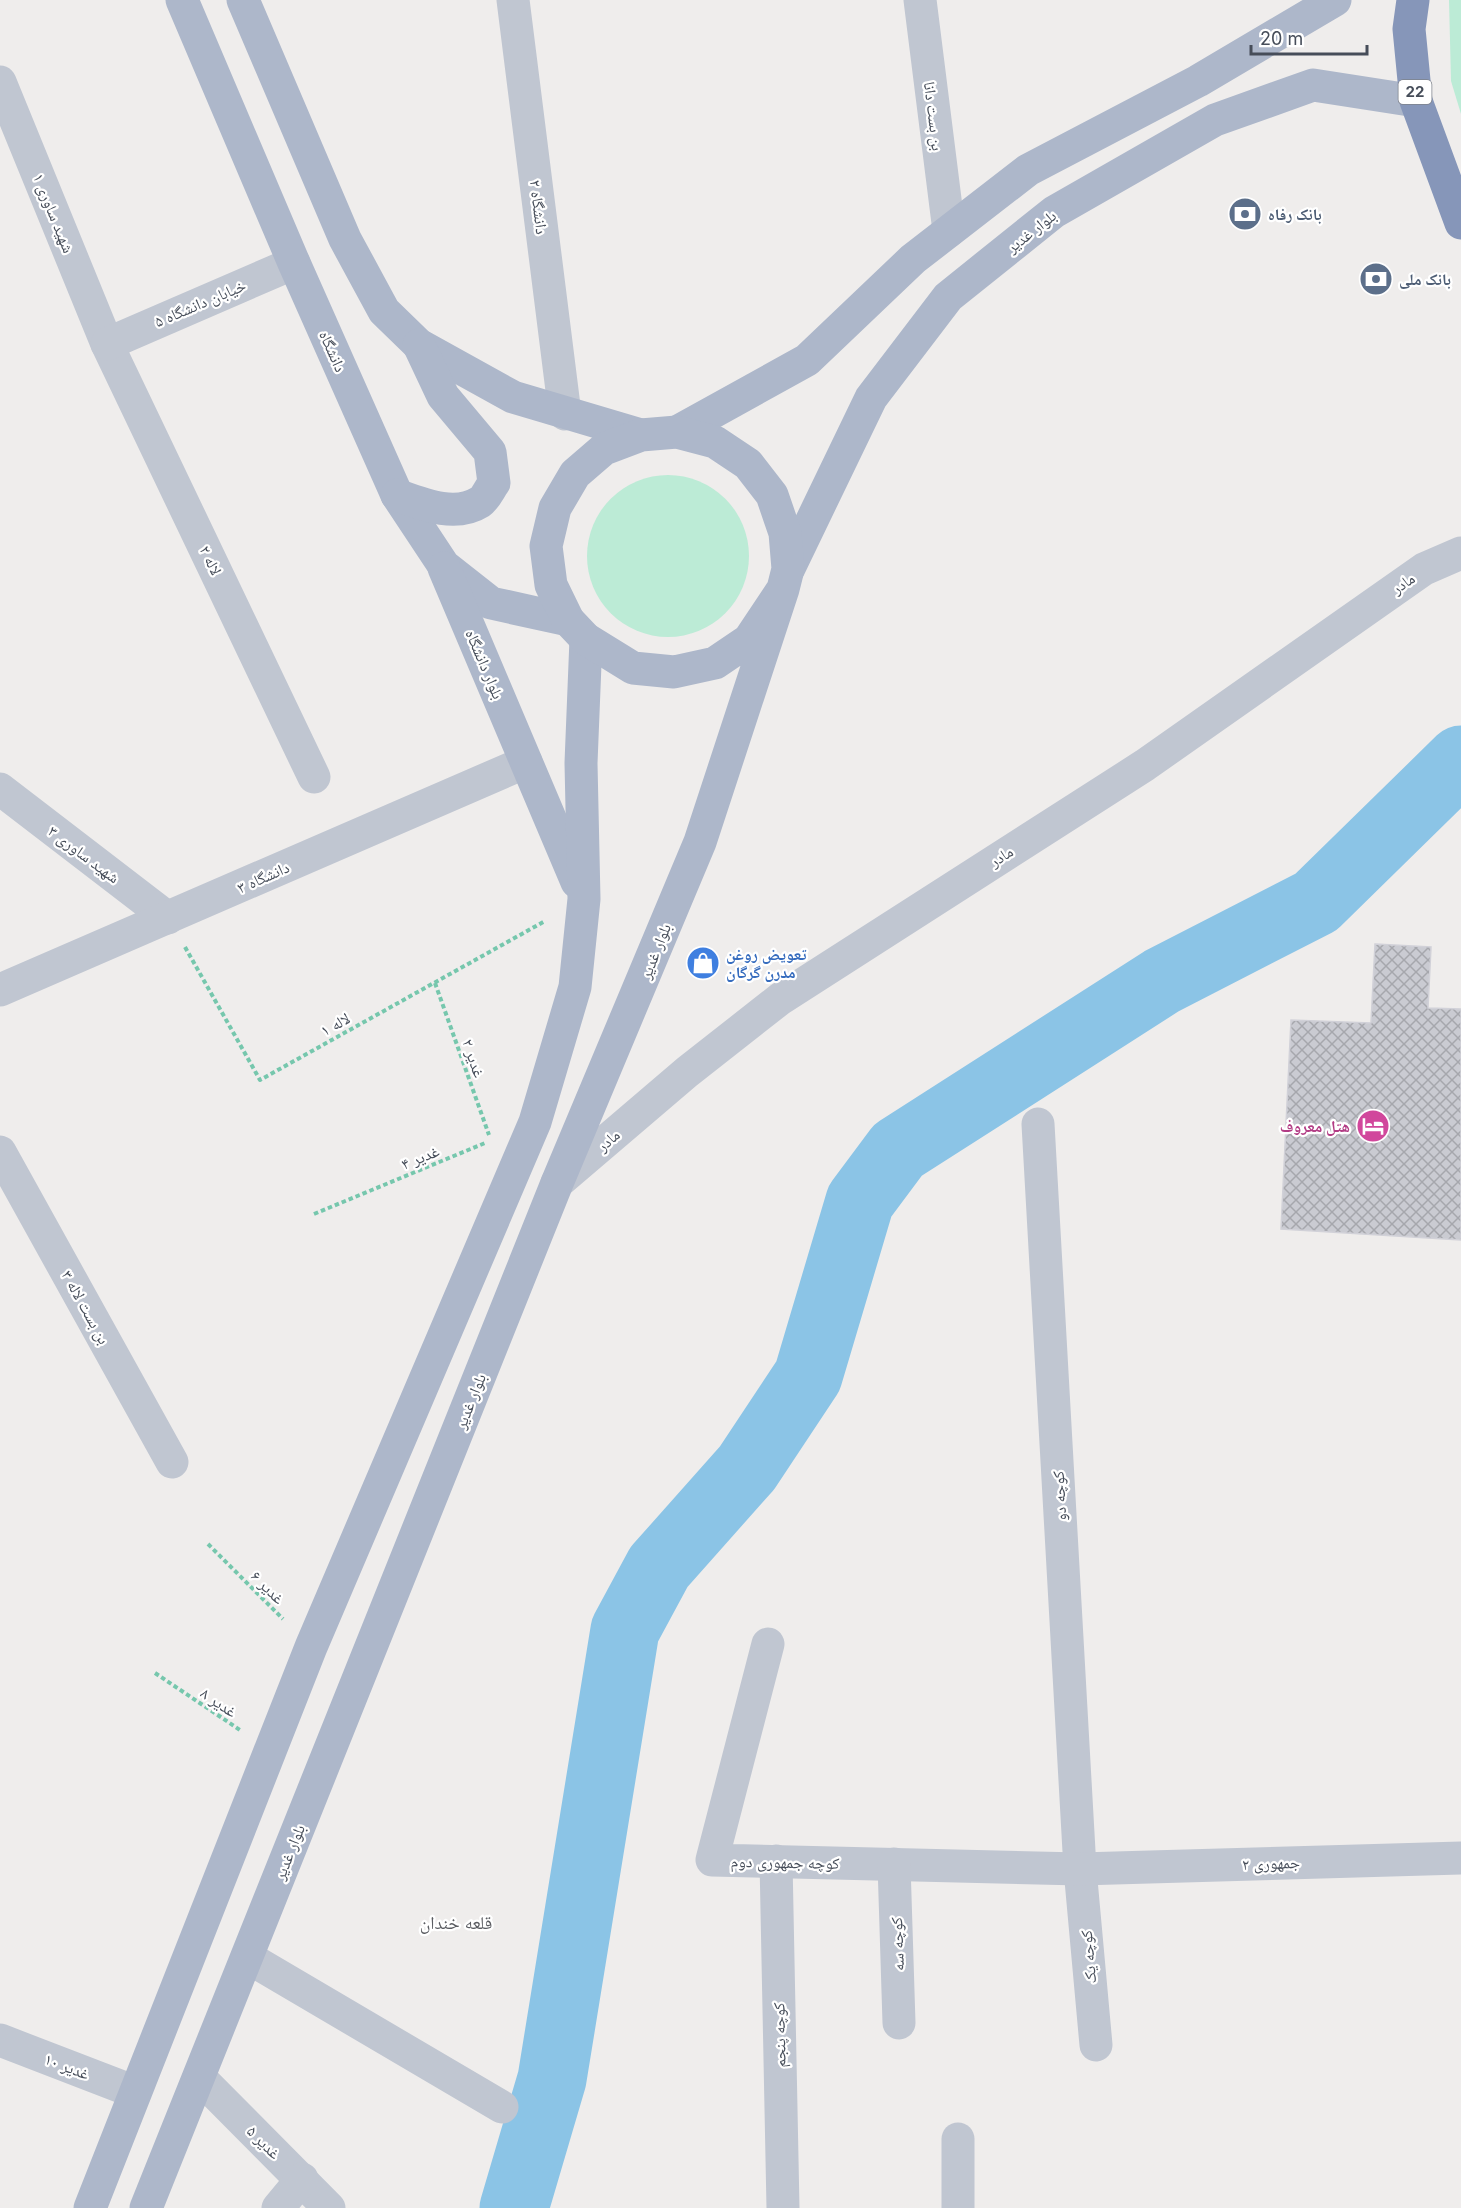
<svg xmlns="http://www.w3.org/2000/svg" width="1461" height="2208" viewBox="0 0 1461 2208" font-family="Inter,'Noto Naskh Arabic',sans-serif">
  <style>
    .grass { fill: #bcebd6 }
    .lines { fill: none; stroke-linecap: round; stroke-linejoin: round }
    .river { stroke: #8bc4e6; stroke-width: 69 }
    .building { fill: url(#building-cross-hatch); stroke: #d1d1d8; stroke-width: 1.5 }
    .path { stroke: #76c7ad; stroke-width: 4; stroke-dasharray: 4.5 3; stroke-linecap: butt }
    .minor { stroke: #c0c6d1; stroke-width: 33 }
    .major { stroke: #adb7ca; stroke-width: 33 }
    .highway { stroke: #8696b9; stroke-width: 33 }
    .labels { text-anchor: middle; stroke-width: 4.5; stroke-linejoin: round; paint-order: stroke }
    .shield { fill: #fff; stroke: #7e828b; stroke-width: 1.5 }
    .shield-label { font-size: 15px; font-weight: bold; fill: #464d59 }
    .street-label { font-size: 16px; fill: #464d59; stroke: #fff }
    .service-label { font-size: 16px; font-weight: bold; fill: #4e5e75; stroke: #fff; text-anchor: start }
    .shop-label { font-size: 16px; font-weight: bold; fill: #366cbe; stroke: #fff; text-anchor: start }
    .hotel-label { font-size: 16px; font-weight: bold; fill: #b23c85; stroke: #fff; text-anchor: end }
    .neighbourhood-label { font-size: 18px; fill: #5a5c61; stroke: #fff }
  </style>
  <defs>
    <pattern id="building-cross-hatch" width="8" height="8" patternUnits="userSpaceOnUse" patternTransform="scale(1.5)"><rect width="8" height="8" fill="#cacbd2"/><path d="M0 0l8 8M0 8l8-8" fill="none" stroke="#a6a7ad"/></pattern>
  </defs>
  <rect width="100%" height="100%" fill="#efedec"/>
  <g class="grass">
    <polygon points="1449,0 1461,0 1461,114 1451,81"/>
    <circle cx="668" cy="556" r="81"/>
  </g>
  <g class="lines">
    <polyline class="river" points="514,2208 552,2079 625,1630 659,1567 747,1468 808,1376 860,1201 898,1150 1162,981 1316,902 1461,760"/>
  </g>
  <polygon class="building" points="1375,944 1431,947 1428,1008 1461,1009 1461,1240 1281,1229 1291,1020 1371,1023"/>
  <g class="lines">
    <g class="path">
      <polyline points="185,947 260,1080 545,921"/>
      <polyline points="435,983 489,1135"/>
      <polyline points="314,1214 485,1143"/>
      <polyline points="208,1544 283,1619"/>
      <polyline points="155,1673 240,1730"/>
    </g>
    <g class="minor">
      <polyline points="513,0 565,414"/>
      <polyline points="920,0 949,231"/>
      <polyline points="0,82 107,344 314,777"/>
      <polyline points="107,344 294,263"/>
      <polyline points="0,789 168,918"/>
      <polyline points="0,990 526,762"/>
      <polyline points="1038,1124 1080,1869 1096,2045"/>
      <polyline points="0,1152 172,1462"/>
      <polyline points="557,1183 687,1072 780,999 1145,765 1424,569 1461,553"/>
      <polyline points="768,1644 712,1860 1080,1869 1461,1858"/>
      <polyline points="776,1861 783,2208"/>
      <polyline points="894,1864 899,2023"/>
      <polyline points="247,1957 502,2107"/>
      <polyline points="0,2040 135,2092"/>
      <polyline points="199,2077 329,2208"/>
      <polyline points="958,2139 958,2208"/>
      <polyline points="278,2208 302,2179"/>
    </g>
    <g class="major">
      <polyline points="182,0 294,263 397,495 444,566 491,603 568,620"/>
      <polyline points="243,0 345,239 384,311 419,345 513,397 641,435"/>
      <polyline points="677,432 807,360 913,259 1028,170 1198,81 1335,0"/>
      <path d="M397 495C422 504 455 518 480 502 486 498 490 488 494 483L490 452 443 396 419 345"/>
      <polyline points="444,568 577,882"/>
      <polyline points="789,568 871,398 948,297 1054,212 1215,120 1313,85 1416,101"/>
      <polyline points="90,2208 311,1647 535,1122 575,987 584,899 581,763 586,639"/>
      <polyline points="146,2208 557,1183 700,842 783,589 788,569 785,533 772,495 748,464 715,442 677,432 641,435 604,449 575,474 555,508 546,546 551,585 568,620 586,639 633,668 674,672 715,663 749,640 783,589"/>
    </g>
    <polyline class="highway" points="1413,0 1409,29 1416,101 1461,223"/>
  </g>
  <defs>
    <g id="bank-disc" transform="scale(1.725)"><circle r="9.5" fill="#5c6f8a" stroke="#fff"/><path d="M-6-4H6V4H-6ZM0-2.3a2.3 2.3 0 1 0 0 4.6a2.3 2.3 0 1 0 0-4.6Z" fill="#fff"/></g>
    <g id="shop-disc" transform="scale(1.725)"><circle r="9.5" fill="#3f7fe0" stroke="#fff"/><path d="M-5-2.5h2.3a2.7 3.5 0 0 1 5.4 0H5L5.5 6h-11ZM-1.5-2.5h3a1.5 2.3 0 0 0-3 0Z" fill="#fff"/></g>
    <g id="hotel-disc" transform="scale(1.725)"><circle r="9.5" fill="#d1479c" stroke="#fff"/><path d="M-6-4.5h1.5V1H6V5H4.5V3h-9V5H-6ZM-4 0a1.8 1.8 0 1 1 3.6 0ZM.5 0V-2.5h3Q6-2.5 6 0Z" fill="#fff"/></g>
  </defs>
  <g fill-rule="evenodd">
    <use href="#bank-disc" x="1245" y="214"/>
    <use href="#bank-disc" x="1376" y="279"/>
    <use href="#shop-disc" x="703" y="963"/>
    <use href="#hotel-disc" x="1373" y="1126"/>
  </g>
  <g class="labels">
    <rect class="shield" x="1398.5" y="80" width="33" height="24" rx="4.5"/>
    <g class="shield-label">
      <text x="1415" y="97">22</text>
    </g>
    <g class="street-label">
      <text transform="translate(934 116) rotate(83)" y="6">بن بست دانا</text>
      <text transform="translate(539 207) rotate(83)" y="6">دانشگاه ۲</text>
      <text transform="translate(54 213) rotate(68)" y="6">۱ شهید ساوری</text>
      <text transform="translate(1031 231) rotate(-38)" y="6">بلوار غدیر</text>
      <text transform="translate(200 303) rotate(-23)" y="6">خیابان دانشگاه ۵</text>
      <text transform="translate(333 351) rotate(66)" y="6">دانشگاه</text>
      <text transform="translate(211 560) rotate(64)" y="6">۲ لاله</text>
      <text transform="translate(1403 583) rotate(-35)" y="6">مادر</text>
      <text transform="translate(485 664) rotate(67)" y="6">بلوار دانشگاه</text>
      <text transform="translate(84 854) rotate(37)" y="6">۳ شهید ساوری</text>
      <text transform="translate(1001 856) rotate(-32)" y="6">مادر</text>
      <text transform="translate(263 877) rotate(-24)" y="6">۳ دانشگاه</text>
      <text transform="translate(655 951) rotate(-68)" y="6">بلوار غدیر</text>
      <text transform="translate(335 1024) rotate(-29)" y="6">۱ لاله</text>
      <text transform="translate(474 1058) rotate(71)" y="6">۲ غدیر</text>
      <text transform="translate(608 1140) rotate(-41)" y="6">مادر</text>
      <text transform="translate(420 1157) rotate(-22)" y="6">۴ غدیر</text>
      <text transform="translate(86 1307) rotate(61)" y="6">بن بست لاله ۳</text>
      <text transform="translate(470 1401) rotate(-68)" y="6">بلوار غدیر</text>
      <text transform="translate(1059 1496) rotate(-93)" y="6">کوچه دو</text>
      <text transform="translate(268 1587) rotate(45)" y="6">۶ غدیر</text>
      <text transform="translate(219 1702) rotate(34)" y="6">۸ غدیر</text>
      <text transform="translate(289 1852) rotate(-68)" y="6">بلوار غدیر</text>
      <text transform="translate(785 1862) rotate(1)" y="6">کوچه جمهوری دوم</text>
      <text transform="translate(1271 1863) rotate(-2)" y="6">۲ جمهوری</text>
      <text transform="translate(897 1944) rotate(-92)" y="6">کوچه سه</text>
      <text transform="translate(1088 1957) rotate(-95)" y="6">کوچه یک</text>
      <text transform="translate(779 2035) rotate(-91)" y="6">کوچه پنجم</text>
      <text transform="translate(67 2066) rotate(21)" y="6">غدیر ۱۰</text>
      <text transform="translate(264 2142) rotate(45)" y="6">غدیر ۵</text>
    </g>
    <g class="service-label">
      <text x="1268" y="220">بانک رفاه</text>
      <text x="1399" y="285">بانک ملی</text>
    </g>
    <g class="shop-label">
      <text x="726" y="960">تعویض روغن<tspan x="726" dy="18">مدرن گرگان</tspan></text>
    </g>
    <g class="hotel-label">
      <text x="1350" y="1132">هتل معروف</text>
    </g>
    <g class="neighbourhood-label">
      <text x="456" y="1929">قلعه خندان</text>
    </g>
  </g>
  <path d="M1251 45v9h116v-9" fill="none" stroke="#464d59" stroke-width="3"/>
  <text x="1260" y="45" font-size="18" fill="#464d59" stroke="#ffffff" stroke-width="4.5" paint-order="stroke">20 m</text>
</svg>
